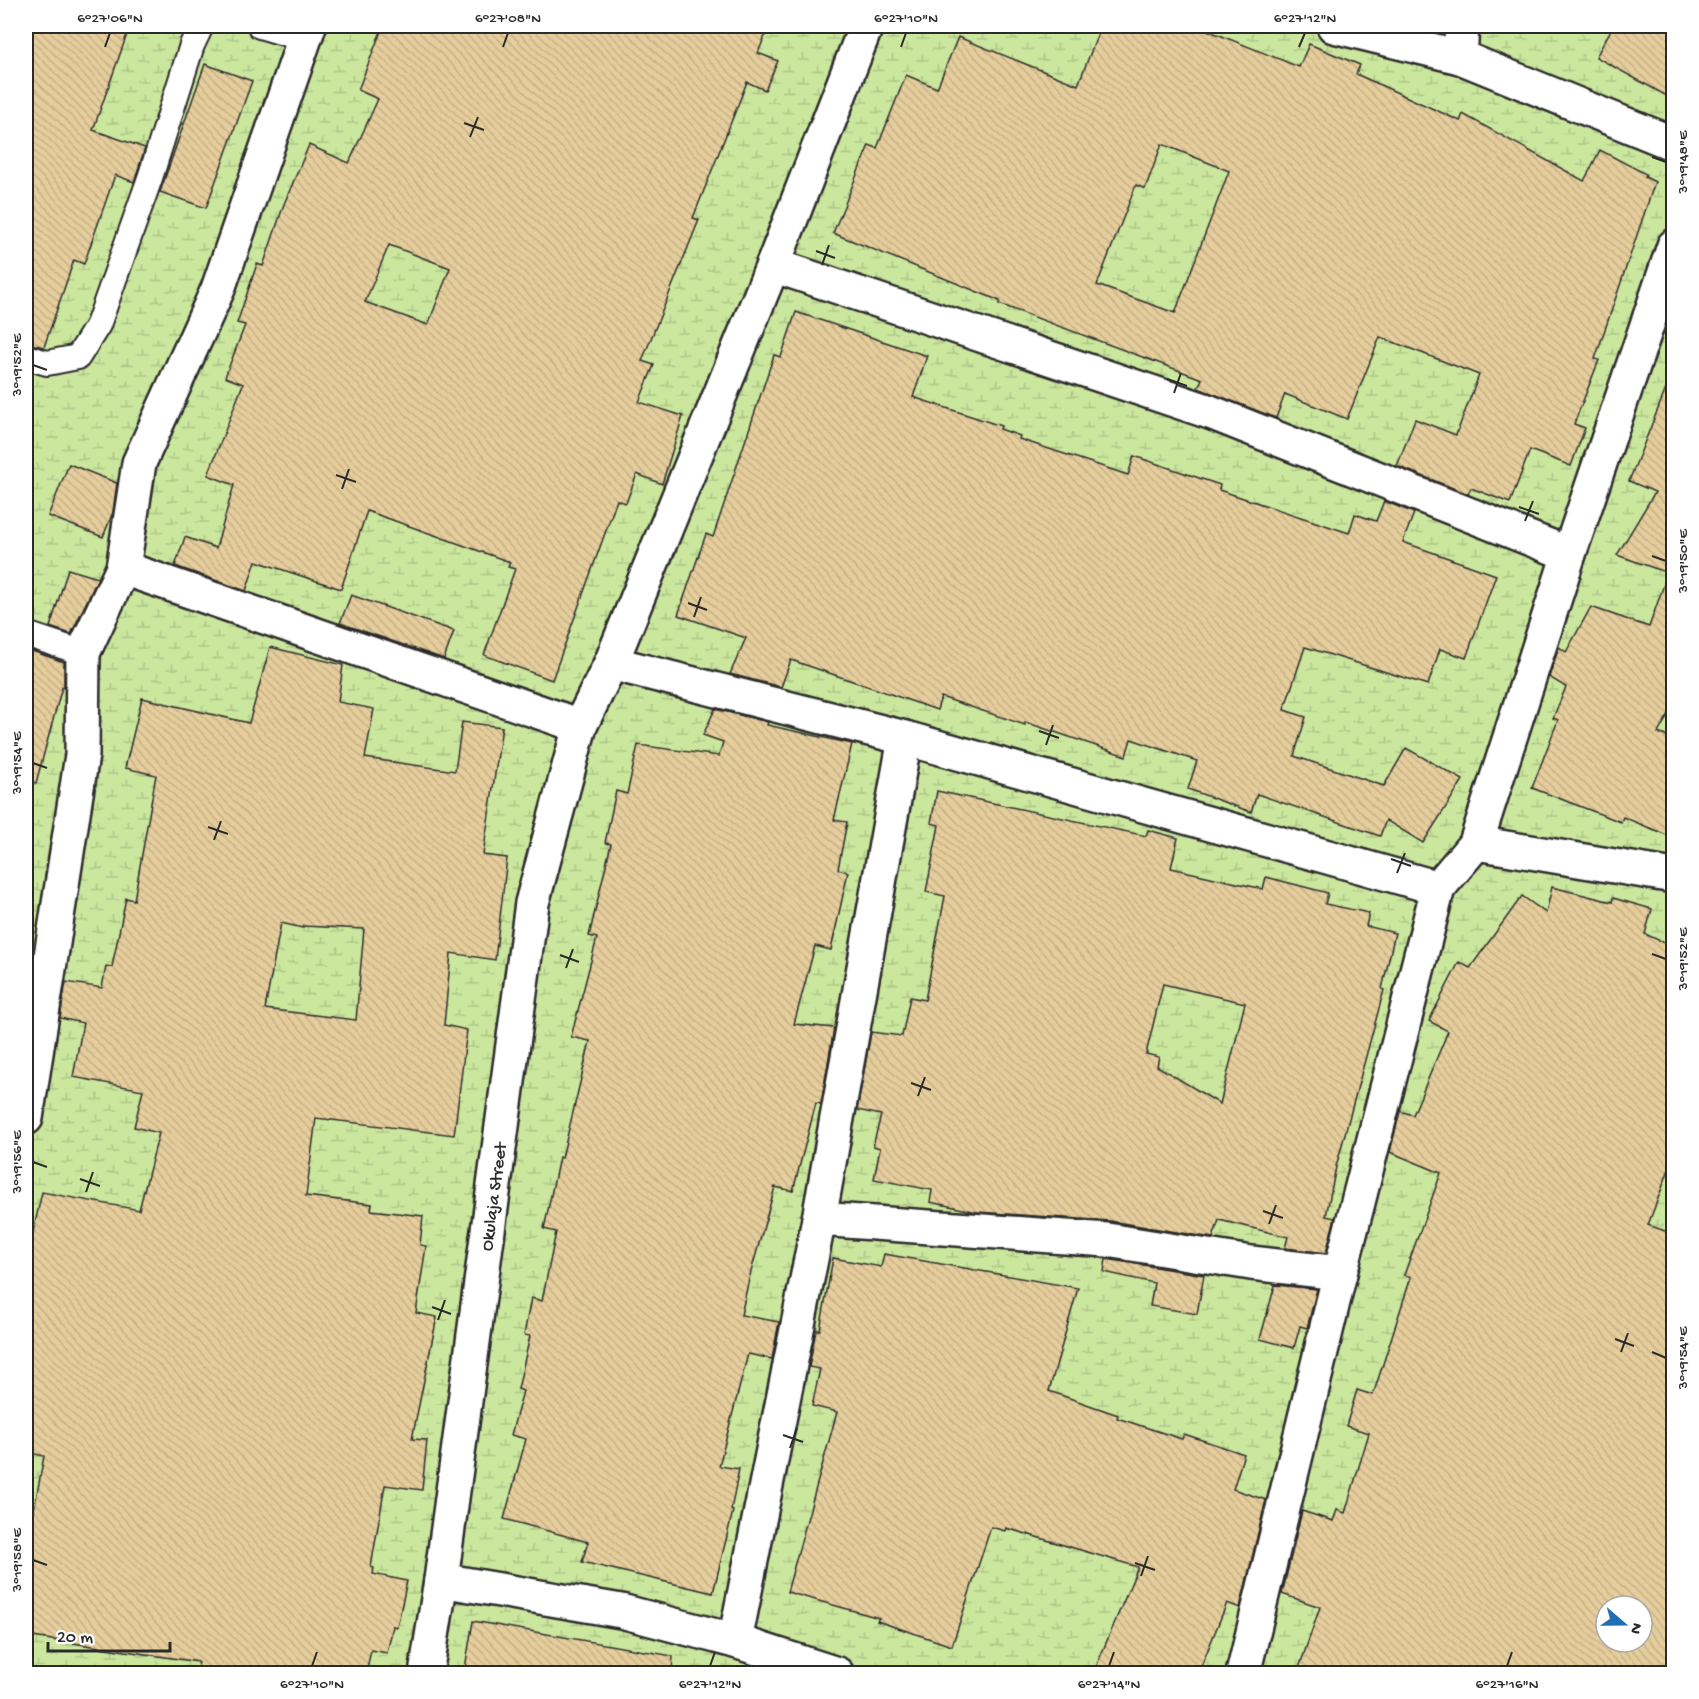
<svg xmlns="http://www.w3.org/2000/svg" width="1699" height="1699" viewBox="0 0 1699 1699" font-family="'Gochi Hand',sans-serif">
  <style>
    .wetland { fill: url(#wetland-marsh); stroke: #7b8964; stroke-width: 1.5; fill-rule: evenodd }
    .building { fill: url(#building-back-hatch); stroke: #2b2b2b; stroke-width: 1.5; fill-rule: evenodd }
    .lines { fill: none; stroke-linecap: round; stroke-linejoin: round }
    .service-casing { stroke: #2b2b2b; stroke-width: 28 }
    .minor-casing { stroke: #2b2b2b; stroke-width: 38 }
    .service { stroke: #fff; stroke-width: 24 }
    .minor { stroke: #fff; stroke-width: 33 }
    .ticks { fill: none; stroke: #2b2b2b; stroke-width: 2 }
    .labels { text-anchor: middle; stroke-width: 4.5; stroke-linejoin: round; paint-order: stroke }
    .street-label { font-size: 18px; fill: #2b2b2b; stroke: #fff }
    .neatline { fill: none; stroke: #2b2b2b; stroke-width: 2 }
    .ticks-label { font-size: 15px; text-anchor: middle; fill: #2b2b2b }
  </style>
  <defs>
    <pattern id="wetland-marsh" width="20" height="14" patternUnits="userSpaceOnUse" patternTransform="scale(1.5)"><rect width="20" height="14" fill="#cbe79e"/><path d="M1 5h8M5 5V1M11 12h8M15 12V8" fill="none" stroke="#aec688"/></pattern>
    <pattern id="building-back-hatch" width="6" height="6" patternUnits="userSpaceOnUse" patternTransform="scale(1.5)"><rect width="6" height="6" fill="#e6cd9c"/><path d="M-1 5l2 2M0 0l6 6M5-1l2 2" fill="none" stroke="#c5b087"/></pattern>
  </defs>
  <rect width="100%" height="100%" fill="#fff"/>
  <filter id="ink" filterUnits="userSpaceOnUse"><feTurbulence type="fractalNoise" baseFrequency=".0167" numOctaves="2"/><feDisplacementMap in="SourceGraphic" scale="12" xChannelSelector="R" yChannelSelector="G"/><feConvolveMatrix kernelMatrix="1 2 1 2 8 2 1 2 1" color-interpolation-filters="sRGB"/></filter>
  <g filter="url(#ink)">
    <path class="wetland" d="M26 26H1673V1673L26 1674ZM1606 1606H1642V1642H1606Z"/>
    <g class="building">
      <polygon points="26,26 130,26 93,130 145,148 134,182 115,175 84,264 74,260 44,347 26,343"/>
      <path d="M383 26H769L758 53 778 61 765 90 747 82 693 218 699 220 642 361 654 365 639 402 683 416 662 484 637 474 626 503 617 500 552 680 484 655 515 569 508 567 510 562 367 511 341 589 256 561 246 591 175 566 185 537 216 548 234 485 208 475 243 384 225 377 245 325 237 323 257 264 263 266 284 204 309 145 349 163 378 99 358 90ZM389 245 450 268 428 325 365 302Z"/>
      <path d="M1101 26H1197L1299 67 1309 44 1360 65 1356 74 1460 121 1463 114 1584 181 1600 150 1646 174 1645 177 1655 182 1595 359 1599 360 1574 424 1585 428 1571 466 1530 450 1510 503 1471 488 1468 494 1397 466 1415 419 1456 435 1479 375 1380 337 1347 419 1285 394 1276 418 1198 388 1202 379 999 304 1000 301 833 233 869 145 877 148 906 75 937 88 958 37 1078 85ZM1162 144 1229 171 1175 313 1097 285 1136 185 1145 189Z"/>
      <polygon points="1613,26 1674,26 1674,100 1596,57"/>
      <polygon points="205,64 252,81 206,208 160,192"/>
      <polygon points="796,312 927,356 913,397 1001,426 1000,429 1020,436 1019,439 1128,475 1134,456 1220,485 1219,490 1349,533 1355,514 1376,521 1384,501 1414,513 1403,542 1496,575 1466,658 1440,649 1428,685 1305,647 1284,710 1306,717 1294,756 1384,786 1406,748 1463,780 1423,843 1386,820 1380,836 1257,794 1251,812 1188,789 1197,761 1131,739 1126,756 1025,722 1025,725 941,697 937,710 791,660 781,687 730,674 746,638 678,615 706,534 713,537 774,355 781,357"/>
      <polygon points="1672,374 1674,705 1658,733 1674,739 1674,838 1623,817 1621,822 1532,788 1558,720 1553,718 1566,687 1549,677 1559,647 1566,652 1591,607 1649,627 1668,573 1617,555 1655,492 1629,481"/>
      <polygon points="69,464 117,483 113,512 103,537 48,516"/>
      <polygon points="68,569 98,578 71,634 50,627"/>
      <polygon points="351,595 454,631 444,659 340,623"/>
      <path d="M270 647 343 665 338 702 374 709 365 758 455 771 462 722 502 727 483 855 507 858 495 960 451 953 444 1025 467 1030 454 1135 316 1118 306 1196 372 1204 371 1210 423 1216 420 1245 426 1246 416 1313 437 1317 412 1439 427 1440 422 1490 385 1485 371 1567 374 1568 373 1574 407 1581 397 1627 393 1626 387 1653 371 1650 366 1674H197L198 1662 26 1636V1553L44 1456 26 1452V1263L42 1192 139 1210 159 1133 134 1127 143 1090 73 1077 83 1023 60 1018 66 982 102 988 106 966 112 967 126 898 134 900 156 775 125 768 142 698 249 723ZM281 923 303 928V926L364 929 356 1020 265 1009Z"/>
      <polygon points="26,649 64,662 64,688 62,687 36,783 26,782"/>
      <polygon points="715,709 768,722 767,725 852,744 834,820 847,822 838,869 848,872 831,950 815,946 794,1024 834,1028 821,1104 816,1103 793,1191 775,1187 749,1279 741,1315 779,1322 772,1359 748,1354 719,1466 739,1469 731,1510 733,1511 713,1593 582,1562 588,1542 504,1519 526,1439 511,1435 523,1391 518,1389 530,1336 524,1335 531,1298 542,1301 556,1232 544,1229 559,1157 562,1158 590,1041 571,1037 597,938 589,936 611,844 605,843 616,791 627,794 638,745 719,756 723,742 703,735"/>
      <path d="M937 791 1146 836 1148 830 1178 838 1171 868 1263 889 1266 877 1328 893 1325 904 1369 913 1366 926 1395 933 1382 989 1384 990 1336 1167 1326 1216 1335 1218 1326 1253 1285 1248 1288 1237 1219 1220 1213 1238 1110 1221 977 1212 930 1202 932 1190 874 1179 880 1148 873 1146 881 1115 857 1110 871 1032 902 1036 910 997 925 1000 945 896 926 892 939 825 931 823ZM1163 984 1245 1003 1220 1104 1157 1066 1159 1057 1146 1054Z"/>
      <path d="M1552 887 1612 902 1613 898 1652 909 1645 934 1674 947V1156L1648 1225 1674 1234V1674H1297L1320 1607 1282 1594 1302 1511 1333 1521 1337 1510 1345 1513 1369 1433 1346 1426 1357 1390 1373 1395 1411 1277 1404 1275 1441 1173 1390 1152 1400 1111 1413 1115 1448 1031 1429 1021 1459 962 1470 968 1522 896 1546 913ZM1606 1606H1642V1642H1606Z"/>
      <polygon points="884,1254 1078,1288 1049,1391 1118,1415 1117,1418 1182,1439 1184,1434 1244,1454 1233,1489 1266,1500 1240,1608 1227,1603 1198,1674 1093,1674 1138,1567 1006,1528 1005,1531 991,1527 952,1646 877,1621 879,1618 787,1592 837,1412 812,1406 820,1369 809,1367 816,1330 820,1330 833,1258 881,1267"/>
      <polygon points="1106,1259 1204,1275 1197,1314 1150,1306 1154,1283 1104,1272"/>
      <polygon points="1275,1285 1317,1289 1307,1328 1300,1326 1294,1348 1260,1339"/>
      <polygon points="473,1621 673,1656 672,1674 464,1674"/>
    </g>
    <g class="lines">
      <g class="service-casing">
        <g id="service">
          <polyline points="260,26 304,39"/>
          <polyline points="26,357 47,363 78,357 98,325 150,178 192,45 201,26"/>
          <polyline points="26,634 83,653"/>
        </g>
      </g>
      <g class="minor-casing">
        <g id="minor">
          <polyline points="1334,26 1460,57 1674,144"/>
          <polyline points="1460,57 1462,26"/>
          <polyline points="773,265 1210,412 1569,554"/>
          <polyline points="123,568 580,726"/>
          <polyline points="611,663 905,738 1438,888"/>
          <polyline points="1476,843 1674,876"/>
          <polyline points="26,1118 82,755 83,653 123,568 139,463 218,289 309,26"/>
          <polyline points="819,1219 1107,1240 1251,1263 1340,1273"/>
          <polyline points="441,1580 621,1611 735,1641 837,1674"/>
          <polyline points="735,1641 819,1219 905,738"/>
          <path id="s1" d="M426 1674 441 1580 532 903 580 726 611 663 773 265 866 26"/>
          <polyline points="1243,1674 1340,1273 1438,888 1476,843 1569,554 1674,246"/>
        </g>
      </g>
      <use href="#service" class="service"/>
      <use href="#minor" class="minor"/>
    </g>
  </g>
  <path class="ticks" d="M105 47 110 33M503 47 508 33M901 47 906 33M1299 47 1305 33M464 123 484 130M470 137 478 117M1652 157 1666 162M816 251 835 258M822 265 829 245M33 365 47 370M1167 379 1187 386M1174 393 1181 373M336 475 356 482M342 489 349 469M1519 507 1539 514M1525 521 1533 501M1652 556 1666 561M688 603 707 610M694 617 701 597M1039 731 1059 738M1046 745 1053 725M33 763 47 768M208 827 228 834M214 840 221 821M1391 859 1411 866M1397 873 1405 853M1652 954 1666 959M560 955 579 962M566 968 573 949M911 1083 931 1090M918 1096 925 1077M33 1162 47 1167M80 1179 100 1186M86 1192 93 1172M1263 1211 1283 1218M1269 1224 1276 1205M432 1307 451 1314M438 1320 445 1300M1615 1339 1634 1346M1621 1352 1628 1333M1652 1352 1666 1358M783 1435 803 1442M790 1448 797 1428M33 1560 47 1565M1135 1563 1155 1570M1141 1576 1148 1556M312 1666 317 1652M710 1666 715 1652M1109 1666 1114 1652M1507 1666 1512 1652"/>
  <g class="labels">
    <g class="street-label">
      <text dy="6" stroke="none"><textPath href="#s1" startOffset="482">Okulaja Street</textPath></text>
    </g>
  </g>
  <rect width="1699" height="1699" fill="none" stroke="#fff" stroke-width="66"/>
  <g transform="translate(1624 1624) rotate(110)"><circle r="28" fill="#ffffff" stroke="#aaaaaa" stroke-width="1.5"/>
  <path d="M0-4.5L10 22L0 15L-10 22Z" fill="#1f6fb2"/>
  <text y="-9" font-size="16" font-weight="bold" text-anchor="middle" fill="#2b2b2b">N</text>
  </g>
  <path d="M48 1642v9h122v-9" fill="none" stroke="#2b2b2b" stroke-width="3"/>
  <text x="57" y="1642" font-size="18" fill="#2b2b2b" stroke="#ffffff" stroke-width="4.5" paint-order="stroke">20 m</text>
  <rect x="33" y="33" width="1633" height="1633" class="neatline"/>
  <g class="ticks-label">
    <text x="110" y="22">6°27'06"N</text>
    <text x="508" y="22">6°27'08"N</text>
    <text x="906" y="22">6°27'10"N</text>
    <text x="1305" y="22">6°27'12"N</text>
    <text transform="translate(1682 162) rotate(-90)" y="5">3°19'48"E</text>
    <text transform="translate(16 365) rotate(-90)" y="5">3°19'52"E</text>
    <text transform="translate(1682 561) rotate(-90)" y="5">3°19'50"E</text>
    <text transform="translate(16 763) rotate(-90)" y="5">3°19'54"E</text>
    <text transform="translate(1682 959) rotate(-90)" y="5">3°19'52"E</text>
    <text transform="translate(16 1162) rotate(-90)" y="5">3°19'56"E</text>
    <text transform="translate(1682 1358) rotate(-90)" y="5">3°19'54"E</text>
    <text transform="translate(16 1560) rotate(-90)" y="5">3°19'58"E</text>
    <text x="312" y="1688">6°27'10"N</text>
    <text x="710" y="1688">6°27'12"N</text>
    <text x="1109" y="1688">6°27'14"N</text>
    <text x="1507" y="1688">6°27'16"N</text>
  </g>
</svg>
